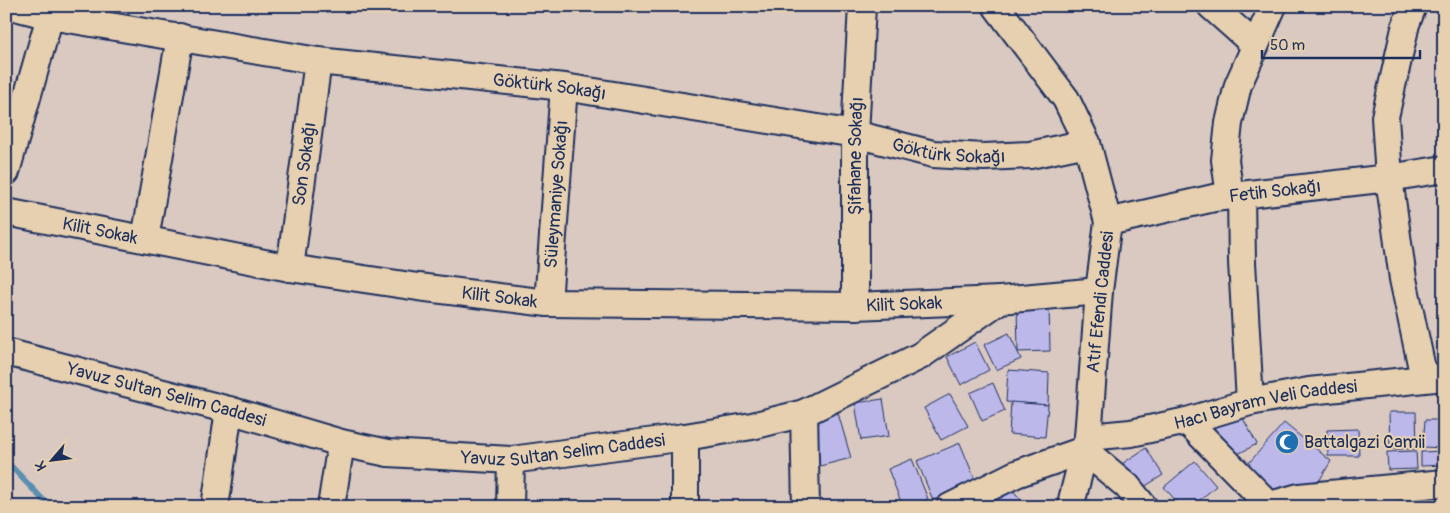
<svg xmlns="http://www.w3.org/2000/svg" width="1450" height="513" viewBox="0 0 1450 513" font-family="Pangolin,sans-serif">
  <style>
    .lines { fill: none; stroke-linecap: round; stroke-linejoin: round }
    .stream { stroke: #5c8eb1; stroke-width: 6 }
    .building { fill: #bdb8ea; stroke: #1b2f5e }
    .minor-casing { stroke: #1b2f5e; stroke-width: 30 }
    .minor { stroke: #e7d0af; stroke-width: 26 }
    .labels { text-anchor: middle; stroke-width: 4; stroke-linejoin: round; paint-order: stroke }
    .street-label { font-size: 18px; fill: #1b2f5e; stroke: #e7d0af }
    .poi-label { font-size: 18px; fill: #1b2f5e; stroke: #e7d0af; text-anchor: start }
  </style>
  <rect width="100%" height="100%" fill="#dac9c1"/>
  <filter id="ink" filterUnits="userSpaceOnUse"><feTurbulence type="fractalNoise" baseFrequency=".02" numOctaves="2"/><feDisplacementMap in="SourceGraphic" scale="10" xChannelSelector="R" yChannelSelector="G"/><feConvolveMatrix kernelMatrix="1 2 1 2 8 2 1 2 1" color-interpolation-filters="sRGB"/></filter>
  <g filter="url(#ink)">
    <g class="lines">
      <polyline class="stream" points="6,461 50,507"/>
    </g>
    <g class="building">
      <polygon points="1049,304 1050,351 1018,352 1017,305"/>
      <polygon points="1009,333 1021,359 996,370 984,345"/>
      <polygon points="975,342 989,370 961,385 947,357"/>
      <polygon points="1008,370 1049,373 1048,405 1006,402"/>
      <polygon points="993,383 1005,411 982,421 970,393"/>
      <polygon points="950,394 968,426 941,440 924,408"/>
      <polygon points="883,399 889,436 861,440 855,403"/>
      <polygon points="1011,402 1048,405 1045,437 1009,434"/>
      <polygon points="1239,411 1257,444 1228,459 1211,426"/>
      <polygon points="1389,412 1416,412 1417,449 1390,449"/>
      <polygon points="838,413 851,458 820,466 808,421"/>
      <polygon points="1425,420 1444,420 1444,448 1423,447"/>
      <polygon points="1284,423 1331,461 1315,488 1274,494 1247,465"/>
      <polygon points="1358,429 1359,456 1328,456 1327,430"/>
      <polygon points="960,443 976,482 933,500 917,461"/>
      <polygon points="1146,448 1163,475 1136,492 1120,465"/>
      <polygon points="1416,451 1417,469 1388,470 1387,452"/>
      <polygon points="1444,451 1444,465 1421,466 1421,452"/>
      <polygon points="912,459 928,499 909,507 903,507 888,469"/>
      <polygon points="1195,461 1216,486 1192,507 1181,507 1164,487"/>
      <polygon points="1011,488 1027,507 989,507"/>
    </g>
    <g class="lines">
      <g class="minor-casing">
        <g id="minor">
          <path id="s1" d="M11 6 50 16 318 61 564 87 855 134 933 154 984 157 1030 155 1087 143"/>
          <polyline points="996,6 1066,99 1087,143 1108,222 1099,291 1088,437 1072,500 1072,507"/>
          <polyline points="1211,6 1255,45"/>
          <polyline points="1413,6 1406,24 1385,117 1389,178 1403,279 1424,378"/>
          <polyline points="6,172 50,16"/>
          <polyline points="1241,195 1242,262 1250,402"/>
          <polyline points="1230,196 1225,160 1229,123 1238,85 1273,6"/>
          <path id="s2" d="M6 212 290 268 418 287 548 303 855 306 1000 300"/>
          <path id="s3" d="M1108 222 1214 198 1389 178 1444 169"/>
          <polyline points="145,239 180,37"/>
          <path id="s4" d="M290 268 318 61"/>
          <path id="s5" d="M548 303 564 87"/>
          <path id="s6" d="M855 306V134L862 6"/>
          <path id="s7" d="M6 352 229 410 341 443 388 453 511 460 685 437 752 426 804 413 920 356 1000 300 1099 291"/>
          <polyline points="804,413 806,507"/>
          <polyline points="1187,421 1271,507"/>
          <path id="s8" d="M1088 437 1131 433 1187 421 1250 402 1309 391 1444 377"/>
          <polyline points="1270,505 1299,497 1444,483"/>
          <polyline points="215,507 229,410"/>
          <polyline points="331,507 341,443"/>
          <polyline points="510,507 511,460"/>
          <polyline points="685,507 685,437"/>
          <polyline points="950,507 1016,474 1084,450 1127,486 1144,507"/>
        </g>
      </g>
      <use href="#minor" class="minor"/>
    </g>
  </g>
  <defs>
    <g id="mosque-disc" transform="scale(1.25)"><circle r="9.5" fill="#1f6fb2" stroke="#e7d0af"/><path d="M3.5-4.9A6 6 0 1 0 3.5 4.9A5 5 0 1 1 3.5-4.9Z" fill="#fff"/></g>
  </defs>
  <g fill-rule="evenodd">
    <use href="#mosque-disc" x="1287" y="442"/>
  </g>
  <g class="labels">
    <g class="street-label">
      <text dy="6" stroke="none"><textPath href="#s1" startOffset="545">Göktürk Sokağı</textPath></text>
      <text dy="6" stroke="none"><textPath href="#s1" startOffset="950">Göktürk Sokağı</textPath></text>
      <text dy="6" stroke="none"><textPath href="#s6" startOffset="150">Şifahane Sokağı</textPath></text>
      <text dy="6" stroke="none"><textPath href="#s4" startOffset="105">Son Sokağı</textPath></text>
      <text dy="6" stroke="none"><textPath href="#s3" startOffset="170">Fetih Sokağı</textPath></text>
      <text dy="6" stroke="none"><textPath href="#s5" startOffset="109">Süleymaniye Sokağı</textPath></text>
      <text dy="6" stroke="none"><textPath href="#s2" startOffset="96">Kilit Sokak</textPath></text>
      <text dy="6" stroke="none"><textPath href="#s2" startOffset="501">Kilit Sokak</textPath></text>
      <text transform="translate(1100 302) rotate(-84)" y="6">Atıf Efendi Caddesi</text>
      <text dy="6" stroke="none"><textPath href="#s2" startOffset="906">Kilit Sokak</textPath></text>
      <text dy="6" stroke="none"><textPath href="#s7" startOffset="166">Yavuz Sultan Selim Caddesi</textPath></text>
      <text dy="6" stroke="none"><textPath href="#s8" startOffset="181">Hacı Bayram Veli Caddesi</textPath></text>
      <text dy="6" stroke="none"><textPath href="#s7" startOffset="571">Yavuz Sultan Selim Caddesi</textPath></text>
    </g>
    <g class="poi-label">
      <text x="1304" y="448">Battalgazi Camii</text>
    </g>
  </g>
  <rect width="1450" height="513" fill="none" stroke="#e7d0af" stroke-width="25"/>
  <rect x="12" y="12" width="1425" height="488" fill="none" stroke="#1b2f5e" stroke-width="2" filter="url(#ink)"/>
  <g transform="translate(52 460) rotate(242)" stroke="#e7d0af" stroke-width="4" paint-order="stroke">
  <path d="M0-4L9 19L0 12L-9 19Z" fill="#1b2f5e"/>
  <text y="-8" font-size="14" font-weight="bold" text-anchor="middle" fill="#1b2f5e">K</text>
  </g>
  <path d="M1262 50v8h158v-8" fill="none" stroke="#1b2f5e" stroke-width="2.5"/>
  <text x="1270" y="50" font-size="15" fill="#1b2f5e" stroke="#e7d0af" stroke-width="4" paint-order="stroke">50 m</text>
</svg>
